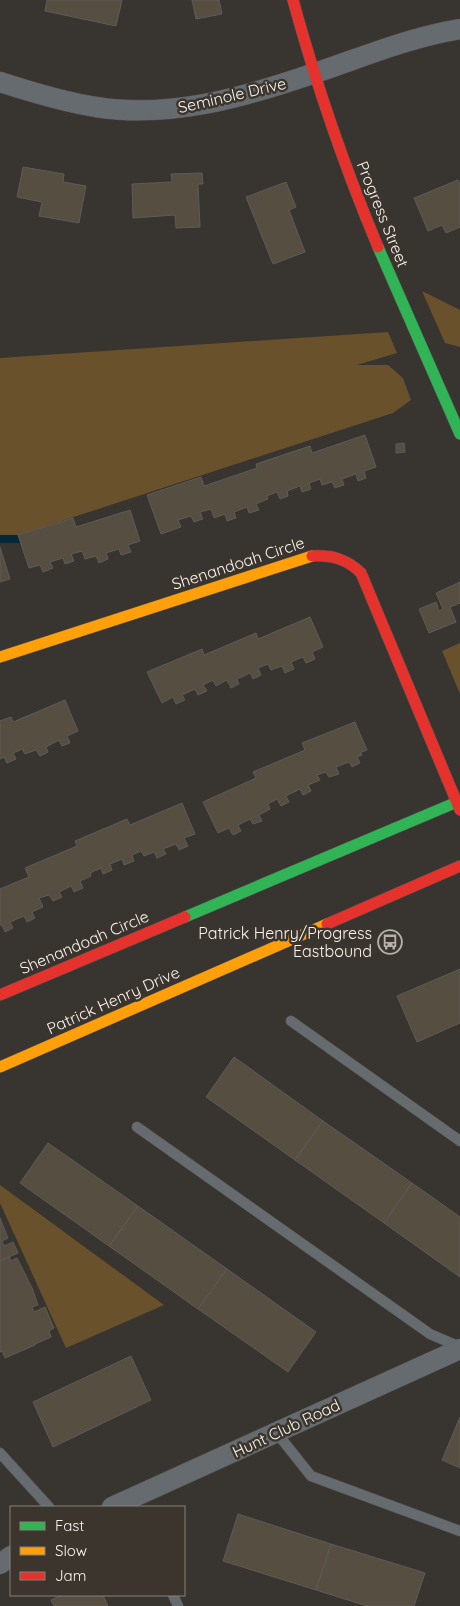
<svg xmlns="http://www.w3.org/2000/svg" width="460" height="1606" viewBox="0 0 460 1606" font-family="Quicksand,sans-serif">
  <style>
    .green { fill: #69512c }
    .lines { fill: none; stroke-linecap: round; stroke-linejoin: round }
    .stream { stroke: #072838; stroke-width: 8 }
    .building { fill: #564e41; stroke: #5e5b58 }
    .lane-casing { stroke: #56534f; stroke-width: 11 }
    .street-casing { stroke: #56534f; stroke-width: 21 }
    .fast-casing { stroke: #56534f; stroke-width: 12 }
    .slow-casing { stroke: #56534f; stroke-width: 12 }
    .jam-casing { stroke: #56534f; stroke-width: 12 }
    .lane { stroke: #666b6f; stroke-width: 10 }
    .street { stroke: #666b6f; stroke-width: 20 }
    .fast { stroke: #30b455; stroke-width: 11 }
    .slow { stroke: #ff9f0a; stroke-width: 11 }
    .jam { stroke: #e5322d; stroke-width: 11 }
    .labels { text-anchor: middle; stroke-width: 5; stroke-linejoin: round; paint-order: stroke }
    .street-label { font-size: 16px; fill: #f8f4ef; stroke: #3b352d }
    .poi-label { font-size: 16px; fill: #f8f4ef; stroke: #3b352d; text-anchor: end }
  </style>
  <rect width="100%" height="100%" fill="#383430"/>
  <g class="green">
    <polygon points="422,291 460,310 460,347 445,343"/>
    <polygon points="388,332 397,353 357,365 388,365 403,378 411,400 393,413 0,541 0,358"/>
    <polygon points="460,643 460,694 442,651"/>
    <polygon points="0,1185 164,1305 66,1348 0,1203"/>
  </g>
  <g class="lines">
    <polyline class="stream" points="0,539 27,539"/>
  </g>
  <g class="building">
    <polygon points="47,0 122,0 116,26 45,11"/>
    <polygon points="192,0 219,0 222,14 196,19"/>
    <polygon points="23,167 64,174 63,182 86,186 79,223 39,216 42,202 17,197"/>
    <polygon points="202,173 203,184 198,184 200,227 176,228 175,215 133,218 132,184 172,182 171,174"/>
    <polygon points="458,180 460,184 460,227 446,233 442,225 428,231 414,198"/>
    <polygon points="286,182 296,207 289,210 305,252 273,264 246,197"/>
    <polygon points="365,435 376,467 364,471 366,478 358,481 356,474 342,479 344,485 335,488 332,482 322,485 320,479 309,483 311,489 302,492 300,486 287,491 288,496 280,499 277,492 267,496 268,499 256,504 259,510 249,513 247,507 234,512 236,518 227,521 225,514 214,518 211,509 200,512 203,519 194,522 191,516 178,520 181,527 161,534 147,495 201,477 204,486 257,468 256,464 310,446 312,453"/>
    <polygon points="404,443 405,452 396,453 396,444"/>
    <polygon points="130,510 140,541 128,545 131,552 121,555 119,549 106,553 108,559 99,563 96,556 85,559 82,551 71,554 74,561 65,564 63,558 50,562 53,568 43,572 40,565 29,568 18,535 73,518 76,527"/>
    <polygon points="0,547 10,579 0,582"/>
    <polygon points="460,582 460,603 450,607 456,622 429,633 419,609 436,602 439,611 443,609 436,593"/>
    <polygon points="310,617 323,647 312,652 315,659 306,663 303,657 291,662 294,669 285,673 282,666 271,670 268,664 258,668 261,675 253,679 250,673 237,679 239,684 231,688 227,680 216,686 213,680 203,685 207,691 198,695 195,689 182,695 185,700 176,704 173,697 162,703 147,672 202,649 204,655 256,633 258,639"/>
    <polygon points="65,700 78,731 67,736 70,743 62,746 59,740 46,747 48,752 40,756 36,750 25,754 22,749 13,753 16,759 7,763 4,757 0,759 0,721 11,717 13,722"/>
    <polygon points="355,722 367,750 361,752 362,755 357,757 360,763 352,767 349,762 336,767 339,774 329,777 326,772 317,775 320,780 308,785 311,791 303,795 300,789 286,796 289,802 281,806 277,799 268,804 270,809 259,815 262,821 253,824 250,819 238,825 241,831 233,835 229,828 218,833 203,802 256,778 253,772 305,750 302,743"/>
    <polygon points="182,803 195,834 184,838 188,846 179,850 176,844 163,849 166,854 157,858 154,852 144,856 141,851 132,855 134,861 124,865 122,859 110,864 112,870 103,874 101,868 90,873 91,876 80,881 83,888 74,892 71,886 59,892 62,897 53,901 49,895 39,898 43,907 32,912 35,918 27,922 24,916 10,922 13,928 5,932 2,925 0,925 0,889 29,877 25,868 77,846 75,841 127,819 130,825"/>
    <polygon points="460,969 460,1023 417,1042 397,996"/>
    <polygon points="234,1057 323,1121 295,1160 206,1097"/>
    <polygon points="323,1121 412,1183 384,1223 295,1160"/>
    <polygon points="48,1143 138,1206 109,1246 20,1183"/>
    <polygon points="412,1183 460,1217 460,1277 384,1223"/>
    <polygon points="138,1206 227,1269 198,1309 109,1246"/>
    <polygon points="0,1218 8,1238 2,1241 4,1246 13,1242 18,1253 0,1261"/>
    <polygon points="9,1257 11,1261 17,1258 32,1288 38,1305 32,1307 34,1312 45,1307 54,1328 49,1331 51,1337 35,1344 35,1345 5,1358 2,1351 0,1352 0,1261"/>
    <polygon points="227,1269 316,1332 288,1372 198,1309"/>
    <polygon points="131,1356 151,1400 53,1447 33,1402"/>
    <polygon points="460,1417 460,1468 442,1460"/>
    <polygon points="238,1514 331,1544 316,1590 223,1561"/>
    <polygon points="331,1544 425,1573 414,1606 367,1606 316,1590"/>
    <polygon points="62,1595 103,1595 108,1606 54,1606 51,1600"/>
  </g>
  <g class="lines">
    <g class="lane-casing">
      <g id="lane">
        <polyline points="291,1021 460,1141"/>
        <polyline points="137,1127 430,1334 460,1347"/>
        <polyline points="276,1432 311,1476 460,1531"/>
        <polyline points="0,1453 49,1507"/>
        <polyline points="173,1595 178,1606"/>
      </g>
    </g>
    <g class="street-casing">
      <g id="street">
        <path d="M0 82C31 92 63 102 96 107 170 119 245 97 315 73 363 57 410 37 460 29"/>
        <polyline points="112,1507 460,1349"/>
        <polyline points="0,1564 11,1556"/>
      </g>
    </g>
    <g class="fast-casing">
      <g id="fast">
        <polyline points="378,247 460,434"/>
        <polyline points="185,917 457,802"/>
      </g>
    </g>
    <g class="slow-casing">
      <g id="slow">
        <polyline points="0,657 312,556"/>
        <polyline points="0,1067 327,924"/>
      </g>
    </g>
    <g class="jam-casing">
      <g id="jam">
        <path d="M293 0C316 84 344 166 378 247"/>
        <path d="M312 556C332 555 347 559 361 573L460 810"/>
        <polyline points="327,924 460,866"/>
        <polyline points="0,995 185,917"/>
      </g>
    </g>
    <use href="#lane" class="lane"/>
    <use href="#street" class="street"/>
    <use href="#fast" class="fast"/>
    <use href="#slow" class="slow"/>
    <use href="#jam" class="jam"/>
  </g>
  <defs>
    <g id="bus-ring" transform="scale(1.25)"><circle r="9.5" fill="#3b352d" stroke="#b5b1ac" stroke-width="1.5"/><path d="M-5-6H5V4H4V6H2V4H-2V6H-4V4H-5ZM-3.5-4V0h7V-4ZM-3.5 1.2v1.5H-2V1.2ZM2 1.2v1.5H3.5V1.2Z" fill="#b5b1ac"/></g>
  </defs>
  <g fill-rule="evenodd">
    <use href="#bus-ring" x="390" y="942"/>
  </g>
  <g class="labels">
    <g class="street-label">
      <text transform="translate(232 95) rotate(-13)" y="6">Seminole Drive</text>
      <text transform="translate(383 214) rotate(68)" y="6">Progress Street</text>
      <text transform="translate(238 563) rotate(-18)" y="6">Shenandoah Circle</text>
      <text transform="translate(84 942) rotate(-23)" y="6">Shenandoah Circle</text>
      <text transform="translate(113 1000) rotate(-24)" y="6">Patrick Henry Drive</text>
      <text transform="translate(286 1428) rotate(-25)" y="6">Hunt Club Road</text>
    </g>
    <g class="poi-label">
      <text x="372" y="939">Patrick Henry/Progress<tspan x="372" dy="18">Eastbound</tspan></text>
    </g>
  </g>
  <rect x="10" y="1506" width="175" height="90" fill="#3b352d" stroke="#87817b"/>
  <rect x="20" y="1522" width="25" height="8" fill="#30b455" stroke="#87817b"/>
  <text x="55" y="1531" font-size="15" fill="#f8f4ef">Fast</text>
  <rect x="20" y="1547" width="25" height="8" fill="#ff9f0a" stroke="#87817b"/>
  <text x="55" y="1556" font-size="15" fill="#f8f4ef">Slow</text>
  <rect x="20" y="1572" width="25" height="8" fill="#e5322d" stroke="#87817b"/>
  <text x="55" y="1581" font-size="15" fill="#f8f4ef">Jam</text>
</svg>
